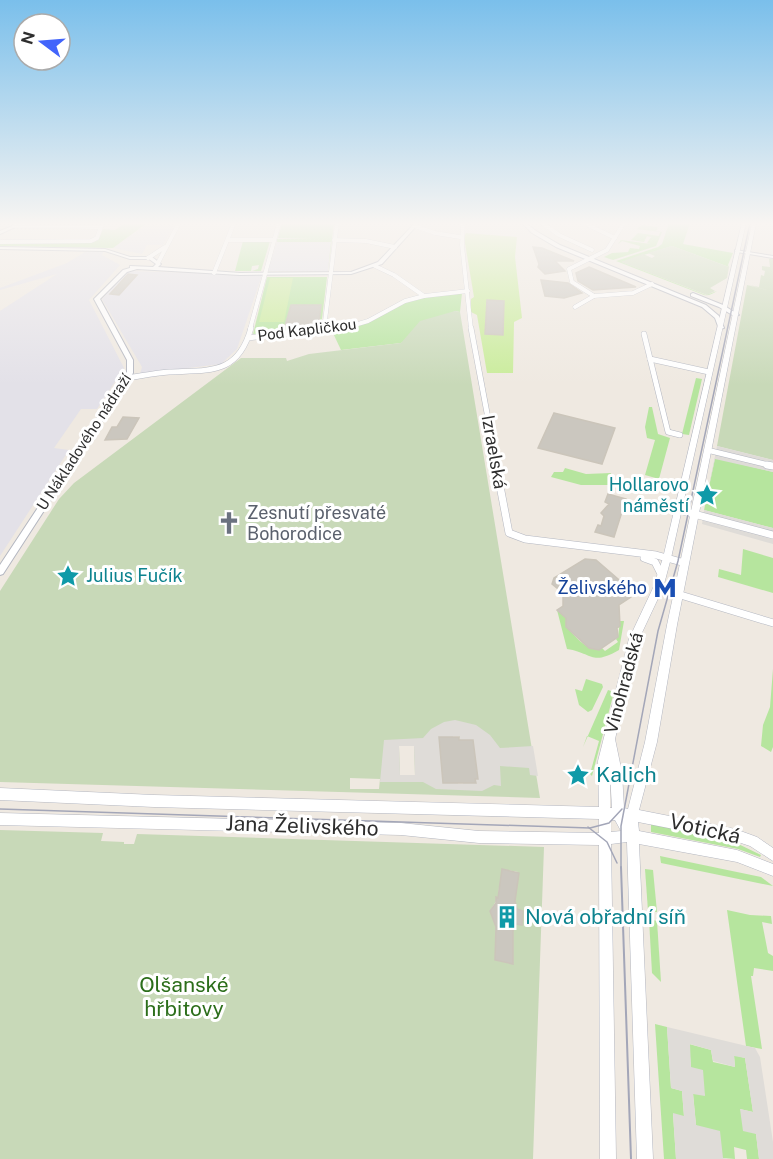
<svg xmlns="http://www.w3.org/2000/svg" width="773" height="1159" viewBox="0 0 773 1159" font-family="'Public Sans',sans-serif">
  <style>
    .industrial { fill: #e3e1e8 }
    .green { fill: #b6e59e }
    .cemetery { fill: #c8d9b8; fill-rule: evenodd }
    .pitch { fill: #c9ec9a }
    .plaza { fill: #dfdcd8; fill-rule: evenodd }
    .building { fill: #cbc7bf; stroke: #cbc5ba; stroke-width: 1.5 }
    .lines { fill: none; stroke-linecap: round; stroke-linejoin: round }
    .minor-far2-casing { stroke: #b4b7c1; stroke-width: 4.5 }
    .minor-far1-casing { stroke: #b4b7c1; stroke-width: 6 }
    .minor-casing { stroke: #b4b7c1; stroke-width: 8 }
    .tertiary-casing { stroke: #b4b7c1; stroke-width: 2 }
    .secondary-casing { stroke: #b4b7c1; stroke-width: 1 }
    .minor-far2 { stroke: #fff; stroke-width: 4 }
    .minor-far1 { stroke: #fff; stroke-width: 5 }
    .minor { stroke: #fff; stroke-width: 7 }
    .tertiary { fill: #fff; fill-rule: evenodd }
    .secondary { fill: #fff; fill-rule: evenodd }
    .tram-far1 { stroke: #a3a6b8; stroke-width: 1.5 }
    .tram { stroke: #a3a6b8; stroke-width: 2 }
    .labels { text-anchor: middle; stroke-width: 6; stroke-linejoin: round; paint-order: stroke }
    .far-street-label { font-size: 15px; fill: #2e2e2e; stroke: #fff }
    .street-label { font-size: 18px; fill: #2e2e2e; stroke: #fff }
    .culture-label { font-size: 18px; fill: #0d838f; stroke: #fff; text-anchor: end }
    .worship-label { font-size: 18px; fill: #5b616d; stroke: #fff; text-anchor: start }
    .transit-label { font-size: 18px; fill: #164399; stroke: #fff; text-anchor: end }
    .near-culture-label { font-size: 21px; fill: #0d838f; stroke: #fff; text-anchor: start }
    .near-street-label { font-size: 21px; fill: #2e2e2e; stroke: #fff }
    .near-park-label { font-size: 21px; fill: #2c6e1b; stroke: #fff }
  </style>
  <rect width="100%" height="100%" fill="#efe9e1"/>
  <g class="industrial">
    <polygon points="149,223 176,223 163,245 147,245 142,254 113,248"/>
    <polygon points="277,242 331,242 328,271 268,271"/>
    <polygon points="85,252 103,252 102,255 120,265 89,300 124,368 97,409 81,409 54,448 69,450 0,556 0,311 57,274 0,290 0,288 67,263"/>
    <polygon points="129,271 262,275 237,349 221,364 140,374 142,367 102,299"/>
  </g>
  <g class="green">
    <polygon points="125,223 147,223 113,248 0,246 0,243 93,242 98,240 103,229 115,230"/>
    <polygon points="282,223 334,223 328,271 331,242 277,242 277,239 312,239 278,238"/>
    <path d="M669 223H690L683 244 733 253 728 265 729 267 672 246 622 262 706 295 717 291C712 294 709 296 704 295L616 261 658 247 662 244Z"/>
    <polygon points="642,225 658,227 656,231 662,232 656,246 613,260 604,257 612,253 628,252 630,248 639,249 640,246 622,241 618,244 621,240 651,244 647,243 651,237 647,236 644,242 631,240 638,233 659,236 660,232 637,229"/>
    <polygon points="243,241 270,241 261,271 252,271 258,269 259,265 252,266 251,271 235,271"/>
    <polygon points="267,277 327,277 321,327 317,329 253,334"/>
    <polygon points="462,293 460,312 455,311 401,343 341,350 332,331 362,325 397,306 421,297"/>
    <polygon points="696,378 702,379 689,435 682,434"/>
    <polygon points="649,407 652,407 658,434 670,438 659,479 645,475 655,440 647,438 645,427"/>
    <polygon points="715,458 773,472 773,528 704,510"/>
    <polygon points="565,468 586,474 611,473 608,481 631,487 630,490 610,485 581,485 551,477 554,472 563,472"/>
    <polygon points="743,549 773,558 773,593 718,577 719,569 741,575"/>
    <path d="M557 610 566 618V627C576 636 587 653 602 648L605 651 618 642 616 639 618 637 620 621H624L619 650C591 666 593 653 567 649Z"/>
    <polygon points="773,669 773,747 771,752 761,746 763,725 770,707"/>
    <polygon points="586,679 602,684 603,687 592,710 588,712 579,705 575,689 582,691"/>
    <polygon points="608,690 614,692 592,776 590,774 599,741 587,736 583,747"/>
    <polygon points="651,823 730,840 761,855 760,857 738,849 651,832"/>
    <polygon points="660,856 761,877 773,886 661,863"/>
    <polygon points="645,869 653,870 657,912 648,911"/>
    <polygon points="727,910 750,915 771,916 772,924 762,922 768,953 773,956 773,971 754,968 753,976 751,976 762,1049 746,1046"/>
    <polygon points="649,919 657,921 661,982 652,973"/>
    <polygon points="655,1024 667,1027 671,1088 682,1091 684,1117 673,1114 676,1159 664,1159"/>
    <polygon points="689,1044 711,1050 713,1062 735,1067 734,1055 745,1058 753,1112 740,1109 756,1134 759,1159 747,1159 746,1150 734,1147 735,1159 723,1158 696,1125 693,1093 705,1095 691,1068"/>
  </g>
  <g class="cemetery">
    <polygon points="672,246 729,267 727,278 710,288 715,291 707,295 621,262 643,254 652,258 655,256 648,253"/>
    <polygon points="769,259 773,259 773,460 717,446 747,285 767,290 749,285 759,287 761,275 764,276 765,271 762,270 762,266 770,267"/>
    <path d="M455 311 460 312 540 798 0 782V591L59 499 74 483 241 358H286L287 361 309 354 401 343 420 321ZM453 736H459L476 783H470L469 779H463V784H458L457 779 454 783H443L439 737H449L450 740H453ZM399 746H414L415 775H400ZM350 778 380 779 379 789H350Z"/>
    <path d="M0 830 103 833 101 841 124 842V844H134L137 834 544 847 533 1159H0ZM502 869 518 872 515 901 517 909 523 911 521 915 522 925 516 924 513 931V964L495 960 496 927 490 911 498 898 499 887H503Z"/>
  </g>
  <g class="pitch">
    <polygon points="466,233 517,237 515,257 522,318 514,322 513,373 487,373 477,315 471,312 471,299 474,297 464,237"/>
    <polygon points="270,278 293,278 284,322 259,322"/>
  </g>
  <g class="plaza">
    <polygon points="717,446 773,460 773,472 715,459 704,510 773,528 773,544 702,524 704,511"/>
    <path d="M455 720 476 725 490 735 500 748 533 746 538 776 530 775 529 768 500 766 501 786 494 785 482 791 436 789 423 782H380L384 740 423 738 431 729 444 722ZM453 736H459L476 783H470L469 779H463V784H458L457 779 454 783H443L439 737H449L450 740H453ZM399 746H414L415 775H400Z"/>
    <polygon points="667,1027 755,1048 760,1057 773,1142 773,1159 759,1159 756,1134 743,1131 740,1109 753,1112 745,1058 734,1056 735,1067 713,1061 711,1050 690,1044 691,1067 703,1070 705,1096 693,1094 696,1125 720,1131 723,1158 727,1159 676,1159 673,1113 684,1116 682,1091 671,1088"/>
  </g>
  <g class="building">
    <polygon points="533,247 542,248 574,261 555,261 565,271 545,274 538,267 539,264"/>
    <polygon points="589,267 636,287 593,290 578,281 576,273"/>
    <polygon points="128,274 137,275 119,295 110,294"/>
    <polygon points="541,280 568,283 582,293 564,298 545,296"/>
    <polygon points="487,300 504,301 503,335 485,334"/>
    <polygon points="291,305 321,305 319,324 285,326"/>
    <polygon points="554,413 615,428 602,464 538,448"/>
    <polygon points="123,417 139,418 127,439 105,440 112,427 117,427"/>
    <polygon points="608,494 626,499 614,537 595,532 598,525 601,526 604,516 601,513 609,504 605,502"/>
    <polygon points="585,559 596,560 633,592 631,597 619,605 620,626 617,628 618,637 599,650 589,648 566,627 566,618 557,610 563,606 563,593 552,584 554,578"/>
    <polygon points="439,737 459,737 459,740 473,740 478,779 475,779 476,783 443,783"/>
    <polygon points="502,869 519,873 515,901 517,909 523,911 522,925 516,924 513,931 513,964 495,960 496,927 490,911 496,903 496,897 498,898"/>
  </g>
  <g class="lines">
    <g class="minor-far2-casing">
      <g id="minor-far2">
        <polyline points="463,223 462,245 471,329"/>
        <polyline points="542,223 559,235 592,250"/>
        <polyline points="584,223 615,238"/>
        <polyline points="415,226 435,233 460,237"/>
        <polyline points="228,240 273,240"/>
        <polyline points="334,240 366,241 395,247"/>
        <polyline points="0,242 91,241 97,238 101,227 14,226"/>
        <polyline points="148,258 165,247"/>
        <polyline points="158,263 179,223"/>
        <polyline points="375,266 394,275 424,296"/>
        <polyline points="214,273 234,223"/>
        <polyline points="594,296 572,282 569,269 607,250 624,223"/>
        <polyline points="575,307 594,296 633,293 652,284"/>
        <polyline points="250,329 279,223"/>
        <polyline points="321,329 351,326 368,321 405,301 424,296 468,291"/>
        <polyline points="324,329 337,223"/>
      </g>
    </g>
    <g class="minor-far1-casing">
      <g id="minor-far1">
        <polyline points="471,328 497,466"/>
        <polyline points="324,331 324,328"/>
        <polyline points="644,334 668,432 680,435"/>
        <polyline points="248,338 334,328"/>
        <polyline points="650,359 709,372"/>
        <path d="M127 378C141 376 155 373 169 372 210 370 238 375 251 328"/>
        <polyline points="707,450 773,466"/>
      </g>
    </g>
    <g class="minor-casing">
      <g id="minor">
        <polyline points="496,465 509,533 525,539 656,555 685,563"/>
        <polyline points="767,465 773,466"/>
        <polyline points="679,510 773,535"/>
        <polyline points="644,558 655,562 662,576"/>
        <polyline points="659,584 664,590 773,623"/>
      </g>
    </g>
    <g class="tertiary-casing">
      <g id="tertiary">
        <polygon points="20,223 24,223 0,234 0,231"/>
        <polygon points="415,223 419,223 382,264 351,274 240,275 137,269 127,272 100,299 133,360 133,373 3,574 0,575 0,565 127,373 127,360 94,299 123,270 130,268 130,266 153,267 156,264 149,259 130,259 105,251 0,249 0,247 105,249 130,257 152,257 161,264 158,267 240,273 351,272 378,262"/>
        <polygon points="522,223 526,223 536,231 560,245 706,305 719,316 724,328 719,329 715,318 702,307 556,247 532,233"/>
        <polygon points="735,250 773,256 773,258 737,252 735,251"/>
        <polygon points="693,293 723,305 739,315 734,316 719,307 691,296 691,294"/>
      </g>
    </g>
    <g class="secondary-casing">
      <path id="secondary" d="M742 223H746L671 558 663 588 639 639 615 739 622 773 624 808 628 809 645 742 667 625 752 223H756L677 625 657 742 639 810 735 829 757 837 773 848V861L750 846 735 841 638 822 639 831 737 850 773 864V876L737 862 639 844 653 1159H637L627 842 611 844 616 1159H600L599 845 479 843 401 835 0 825V813L401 823 479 831 599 833V819L154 807 0 800V788L154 795 599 807 598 761 629 639 653 588 663 558ZM610 770V773L612 808H610ZM611 820H615L621 831 611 832Z"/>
    </g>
    <use href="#minor-far2" class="minor-far2"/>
    <use href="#minor-far1" class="minor-far1"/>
    <use href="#minor" class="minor"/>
    <use href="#tertiary" class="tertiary"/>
    <use href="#secondary" class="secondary"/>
    <g class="tram-far1">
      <polyline points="0,809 590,828 609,823 622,809"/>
      <polyline points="588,827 607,842 617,863"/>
      <polyline points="621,868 621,826 658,631 678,561 750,223"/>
    </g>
    <polyline class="tram" points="621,867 631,1159"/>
  </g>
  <linearGradient id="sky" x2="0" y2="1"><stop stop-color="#7abfeb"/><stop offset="0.58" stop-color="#f8f5f2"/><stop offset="1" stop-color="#f8f5f2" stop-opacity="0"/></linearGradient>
  <rect width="773" height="385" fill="url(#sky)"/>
  <defs>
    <g id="sight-bare" transform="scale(1.8)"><path d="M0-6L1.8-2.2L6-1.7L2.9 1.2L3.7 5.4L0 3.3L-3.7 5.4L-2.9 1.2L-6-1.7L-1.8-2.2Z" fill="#0f9aa8" stroke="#fff" stroke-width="2.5" paint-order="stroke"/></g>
    <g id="church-bare" transform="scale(1.8)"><path d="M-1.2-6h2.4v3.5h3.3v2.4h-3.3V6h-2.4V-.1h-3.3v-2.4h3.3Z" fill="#6b7280" stroke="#fff" stroke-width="2.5" paint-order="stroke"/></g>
    <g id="metro-bare" transform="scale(1.8)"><path d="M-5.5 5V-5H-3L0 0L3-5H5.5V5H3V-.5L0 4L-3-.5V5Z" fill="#1a4fb4" stroke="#fff" stroke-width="2.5" paint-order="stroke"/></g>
    <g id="building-bare" transform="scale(1.8)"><path d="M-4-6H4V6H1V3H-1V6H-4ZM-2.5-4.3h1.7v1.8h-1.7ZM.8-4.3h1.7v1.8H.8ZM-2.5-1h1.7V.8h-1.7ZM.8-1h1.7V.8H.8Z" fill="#0f9aa8" stroke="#fff" stroke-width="2.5" paint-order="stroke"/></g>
  </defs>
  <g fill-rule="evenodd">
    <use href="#sight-bare" x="707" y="495"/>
    <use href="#church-bare" x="229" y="523"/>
    <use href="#sight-bare" x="68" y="576"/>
    <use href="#metro-bare" x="665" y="588"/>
    <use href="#sight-bare" x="578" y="775"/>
    <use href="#building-bare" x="507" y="917"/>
  </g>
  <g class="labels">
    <g class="far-street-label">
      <text transform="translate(307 330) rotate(-7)" y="5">Pod Kapličkou</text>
      <text transform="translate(84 442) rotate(-57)" y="5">U Nákladového nádraží</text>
    </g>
    <g class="street-label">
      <text transform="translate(494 452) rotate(80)" y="6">Izraelská</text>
      <text transform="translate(624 683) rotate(-75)" y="6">Vinohradská</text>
    </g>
    <g class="culture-label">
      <text x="689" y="491">Hollarovo<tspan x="689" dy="21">náměstí</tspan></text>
      <text x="86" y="582" text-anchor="start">Julius Fučík</text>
    </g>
    <g class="worship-label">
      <text x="247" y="519">Zesnutí přesvaté<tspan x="247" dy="21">Bohorodice</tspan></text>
    </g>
    <g class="transit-label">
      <text x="647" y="594">Želivského</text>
    </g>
    <g class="near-culture-label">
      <text x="596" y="782">Kalich</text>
      <text x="525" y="924">Nová obřadní síň</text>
    </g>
    <g class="near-street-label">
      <text transform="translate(302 826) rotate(2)" y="7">Jana Želivského</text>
      <text transform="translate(705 829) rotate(13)" y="7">Votická</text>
    </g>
    <g class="near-park-label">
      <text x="184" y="992">Olšanské<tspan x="184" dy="24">hřbitovy</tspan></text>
    </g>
  </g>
  <g transform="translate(42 42) rotate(286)"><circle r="28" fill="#ffffff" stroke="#ababab" stroke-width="1.5"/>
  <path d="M0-4.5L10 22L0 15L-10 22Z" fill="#4264fb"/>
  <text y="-9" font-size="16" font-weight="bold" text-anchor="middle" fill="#2e2e2e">N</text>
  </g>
</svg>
